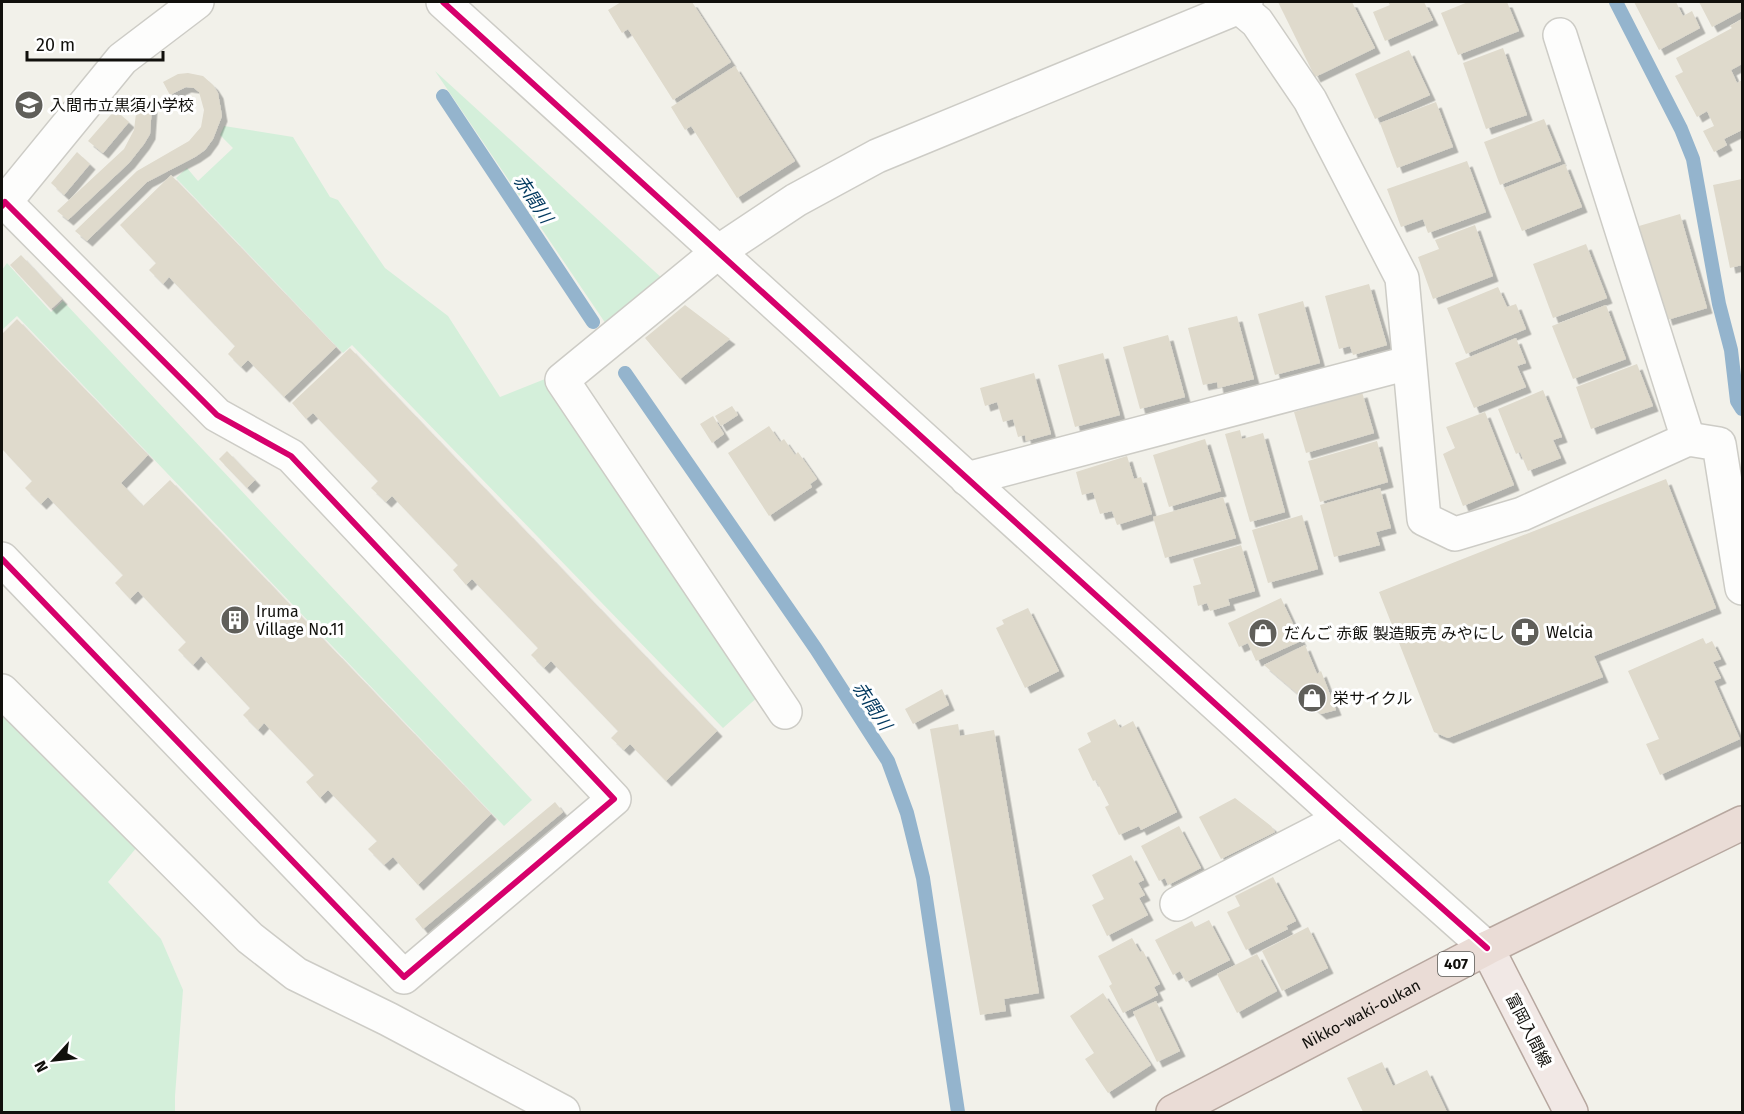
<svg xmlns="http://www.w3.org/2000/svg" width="1744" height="1114" viewBox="0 0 1744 1114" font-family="'Fira Sans','Noto Sans JP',sans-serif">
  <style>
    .green { fill: #d4efda }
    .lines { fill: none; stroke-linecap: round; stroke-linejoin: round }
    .stream { stroke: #94b4cd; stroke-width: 14 }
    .building { fill: #dfdacc; filter: url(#shadow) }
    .minor-casing { stroke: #cdccc6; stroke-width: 36 }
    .major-casing { stroke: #b7a79f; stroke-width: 36 }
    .highway-casing { stroke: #b7a79f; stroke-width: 36 }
    .minor { stroke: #fdfdfc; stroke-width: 33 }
    .major { stroke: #f1e8e5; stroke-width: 33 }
    .highway { stroke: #eadcd6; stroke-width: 33 }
    .cycleway-casing { stroke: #fff; stroke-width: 10 }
    .cycleway { stroke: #d6006c; stroke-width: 6 }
    .labels { text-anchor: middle; stroke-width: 6; stroke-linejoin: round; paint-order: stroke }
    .shield { fill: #fff; stroke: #585855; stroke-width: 1.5 }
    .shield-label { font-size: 15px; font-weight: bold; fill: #11100c }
    .poi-label { font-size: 16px; fill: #11100c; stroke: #fff; text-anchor: start }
    .street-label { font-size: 16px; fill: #11100c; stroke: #fff }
    .water-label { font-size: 18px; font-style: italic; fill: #00385e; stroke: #fff }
  </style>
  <defs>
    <filter id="shadow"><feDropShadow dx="5.5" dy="5.5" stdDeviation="0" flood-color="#0004"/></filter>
  </defs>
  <rect width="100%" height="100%" fill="#f2f1ea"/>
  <g class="green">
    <polygon points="435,71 664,280 608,327"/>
    <polygon points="224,126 293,137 330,197 338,200 385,268 448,316 500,397 545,379 760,695 723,728 352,345 343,353 176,178 187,168 198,181 233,148 220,135"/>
    <polygon points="7,263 51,312 63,301 532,800 504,826 17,316 2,330 2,270"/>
    <polygon points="2,710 137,847 108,882 161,939 183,990 175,1096 175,1112 2,1112"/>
  </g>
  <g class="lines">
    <g class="stream">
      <polyline points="1616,2 1681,129 1693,159 1719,304 1731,350 1737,401 1742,409"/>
      <polyline points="443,96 593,322"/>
      <polyline points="625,373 816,649 888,761 907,813 923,878 958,1112"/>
    </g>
  </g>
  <g class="building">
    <polygon points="621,2 692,2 731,62 673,100 628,29 622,33 608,10"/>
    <polygon points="1278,2 1352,2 1375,48 1315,77"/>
    <polygon points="1388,2 1424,2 1433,20 1385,41 1373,12 1390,5"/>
    <polygon points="1468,2 1507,2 1519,31 1458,55 1441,13"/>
    <polygon points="1634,2 1676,2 1683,16 1692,11 1700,28 1659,50"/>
    <polygon points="1699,2 1742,2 1742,11 1712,27"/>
    <polygon points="1742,19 1742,64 1731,70 1737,83 1742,80 1742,130 1724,139 1727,145 1714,152 1703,131 1714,126 1707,111 1697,117 1675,76 1683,72 1676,58 1732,28 1730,26"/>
    <polygon points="1503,48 1527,115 1486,129 1463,63"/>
    <polygon points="1409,50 1430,95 1375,119 1355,74"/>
    <polygon points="735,66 795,161 737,198 691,126 685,130 671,107"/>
    <polygon points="188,73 203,76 213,85 218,93 222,116 213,139 205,150 195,157 147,182 87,241 75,231 137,171 189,141 201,127 204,110 199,92 194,88 186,87 170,95 163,82 178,74"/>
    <polygon points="1436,102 1453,147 1397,168 1380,123"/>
    <polygon points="137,105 152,106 150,134 144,144 129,163 68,220 57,211 124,149 134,130"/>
    <polygon points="115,110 129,122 103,153 88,141"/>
    <polygon points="1544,119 1561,161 1500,185 1484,142"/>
    <polygon points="77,152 90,164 64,195 51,183"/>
    <polygon points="1467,161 1486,212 1428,233 1423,219 1401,227 1387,189"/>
    <polygon points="1565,164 1582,207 1522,231 1504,188"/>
    <polygon points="171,175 336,347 284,397 248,360 241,367 228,354 235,346 169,277 163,284 149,270 156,263 120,225"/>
    <polygon points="1742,179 1742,265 1730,268 1713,185"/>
    <polygon points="1680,214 1707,308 1667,320 1639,226"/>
    <polygon points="1475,225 1493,276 1433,299 1418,257 1439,249 1435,240"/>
    <polygon points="1586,244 1607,298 1553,318 1533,264"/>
    <polygon points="21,255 62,299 51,309 10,265"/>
    <polygon points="1369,284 1387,345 1353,355 1350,346 1339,349 1325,296"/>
    <polygon points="1498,287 1507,307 1516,304 1526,329 1466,354 1447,308"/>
    <polygon points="1303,301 1320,363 1275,375 1258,314"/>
    <polygon points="685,305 730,339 680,379 645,338"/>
    <polygon points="1606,305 1626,359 1573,379 1552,326"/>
    <polygon points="1237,316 1254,379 1218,388 1217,382 1203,385 1188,328"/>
    <polygon points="17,319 148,455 121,483 143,506 170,480 491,814 418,885 393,857 384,865 368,849 377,841 328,790 320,798 306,782 314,775 264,723 258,730 243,715 250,708 201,656 193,665 178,650 186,642 138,591 130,599 115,583 123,575 48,497 41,504 25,488 32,481 2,449 2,334"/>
    <polygon points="1168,335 1185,397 1140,409 1123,347"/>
    <polygon points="1516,338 1526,363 1517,366 1526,387 1474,408 1455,363"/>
    <polygon points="350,348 717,731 666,781 630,744 624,750 611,738 618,731 551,661 544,668 531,655 538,648 472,579 466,585 453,570 458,565 392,496 386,502 371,488 378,481 313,413 306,419 292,403"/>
    <polygon points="1103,353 1120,415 1075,427 1058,365"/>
    <polygon points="1637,364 1653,406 1591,429 1576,387"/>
    <polygon points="1034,373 1051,434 1026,441 1025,435 1018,437 1013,419 1003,422 997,402 985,406 980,388"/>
    <polygon points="1543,390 1562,437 1553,440 1561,458 1528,471 1520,452 1516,454 1498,409"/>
    <polygon points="1362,392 1374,433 1306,453 1294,412"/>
    <polygon points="732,406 738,415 721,426 715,416"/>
    <polygon points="1485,412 1514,485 1463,506 1443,454 1455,448 1446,427"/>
    <polygon points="713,416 724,434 712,443 700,424"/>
    <polygon points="769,426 780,442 784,439 795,455 798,452 817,479 810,484 812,487 769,516 728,453"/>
    <polygon points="1240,430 1242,439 1263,433 1285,512 1250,522 1225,434"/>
    <polygon points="1205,439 1221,491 1169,507 1153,455"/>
    <polygon points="1377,441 1388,482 1320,502 1308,461"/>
    <polygon points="227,451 255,480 247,488 219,459"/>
    <polygon points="1127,456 1134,479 1141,477 1152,514 1117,525 1112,511 1100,514 1093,492 1082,495 1076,472"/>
    <polygon points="1666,479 1716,608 1594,656 1603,677 1448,738 1434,732 1379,592"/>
    <polygon points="1380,488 1391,528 1376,532 1380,545 1334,557 1320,505"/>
    <polygon points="1223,497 1236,538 1165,558 1153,517"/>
    <polygon points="1302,515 1318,569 1268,583 1252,530"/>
    <polygon points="1241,545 1255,591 1228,599 1230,605 1210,611 1207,603 1198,606 1193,586 1201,584 1193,559"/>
    <polygon points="1281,598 1301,641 1256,661 1248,643 1239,647 1228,623"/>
    <polygon points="1028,608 1059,671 1025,688 996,628 1004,624 1002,620"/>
    <polygon points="1703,638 1706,644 1712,641 1721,659 1713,662 1721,678 1714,681 1740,739 1660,775 1646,744 1659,739 1628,671"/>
    <polygon points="1305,645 1317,674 1321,671 1336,710 1321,714 1264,665"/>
    <polygon points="942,689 949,705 913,724 905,709"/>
    <polygon points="1115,719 1120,728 1133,721 1177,812 1141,830 1139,826 1119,835 1105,807 1109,805 1096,780 1093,781 1078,749 1091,742 1087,733"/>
    <polygon points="958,724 960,736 994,730 1039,993 1004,999 1006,1011 980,1015 930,729"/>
    <polygon points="1235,798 1271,826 1275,832 1221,859 1199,817"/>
    <polygon points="555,802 563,812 423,929 415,919"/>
    <polygon points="1179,826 1201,868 1168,885 1165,878 1159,881 1141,846"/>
    <polygon points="1131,855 1144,880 1138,883 1145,895 1139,898 1148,915 1107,936 1092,905 1104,899 1092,875"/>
    <polygon points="1273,877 1296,921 1286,926 1288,929 1246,950 1227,912 1240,906 1235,896"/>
    <polygon points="1209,920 1230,960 1186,982 1180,971 1173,975 1155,940 1192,921 1195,927"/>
    <polygon points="1308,927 1328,968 1282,991 1262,951"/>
    <polygon points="1132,938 1140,952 1143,951 1160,984 1154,987 1158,995 1123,1013 1109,986 1112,984 1098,956"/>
    <polygon points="1257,954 1277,991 1237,1013 1217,974"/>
    <polygon points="1103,993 1151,1065 1108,1093 1085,1059 1094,1053 1070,1016"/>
    <polygon points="1156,1001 1180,1051 1157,1062 1133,1012"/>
    <polygon points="1382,1062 1393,1086 1427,1070 1447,1112 1363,1112 1347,1078"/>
  </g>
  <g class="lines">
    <g class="minor-casing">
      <g id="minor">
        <polyline points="443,2 1342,819 1487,948"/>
        <polyline points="1235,2 1239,7 1257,22 1310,100 1402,278 1424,519 1455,534 1522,514 1688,439 1719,444 1742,588"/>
        <polyline points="1560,35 1688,439"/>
        <polyline points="5,202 122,59 197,2"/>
        <polyline points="2,206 5,202 217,415 291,456 614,799 404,977 2,559"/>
        <polyline points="967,479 1408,363"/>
        <polyline points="2,691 250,938 296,974 388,1019 563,1112"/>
        <polyline points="785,712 562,380 718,252 796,200 877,156 1239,7 1246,2"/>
        <polyline points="1177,904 1342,819"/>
      </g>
    </g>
    <g class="major-casing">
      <polyline id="major" points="1487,948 1571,1112"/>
    </g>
    <g class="highway-casing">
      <g id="highway">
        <path id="s1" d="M1173 1112 1487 948 1742 823"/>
      </g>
    </g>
    <use href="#minor" class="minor"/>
    <use href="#major" class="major"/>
    <use href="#highway" class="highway"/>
    <g class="cycleway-casing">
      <g id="cycleway">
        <polyline points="443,2 1342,819 1487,948"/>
        <polyline points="2,206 5,202 217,415 291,456 614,799 404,977 2,559"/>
      </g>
    </g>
    <use href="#cycleway" class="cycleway"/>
  </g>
  <defs>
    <g id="school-disc" transform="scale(1.5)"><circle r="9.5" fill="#605f5a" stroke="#fff"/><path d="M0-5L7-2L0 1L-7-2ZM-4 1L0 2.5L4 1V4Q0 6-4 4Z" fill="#fff"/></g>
    <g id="building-disc" transform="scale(1.5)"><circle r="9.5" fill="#605f5a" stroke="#fff"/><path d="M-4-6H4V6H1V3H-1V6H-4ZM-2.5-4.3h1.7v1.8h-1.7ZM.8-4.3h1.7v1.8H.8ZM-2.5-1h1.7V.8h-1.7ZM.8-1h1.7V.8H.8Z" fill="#fff"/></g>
    <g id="pharmacy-disc" transform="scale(1.5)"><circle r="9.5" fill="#605f5a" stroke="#fff"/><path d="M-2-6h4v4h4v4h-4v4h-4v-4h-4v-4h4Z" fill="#fff"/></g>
    <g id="shop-disc" transform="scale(1.5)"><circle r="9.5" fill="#605f5a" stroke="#fff"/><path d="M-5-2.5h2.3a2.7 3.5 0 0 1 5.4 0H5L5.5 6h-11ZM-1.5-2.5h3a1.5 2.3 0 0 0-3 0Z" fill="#fff"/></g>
  </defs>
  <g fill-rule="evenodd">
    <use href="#school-disc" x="29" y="105"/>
    <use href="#building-disc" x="235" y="620"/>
    <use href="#pharmacy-disc" x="1525" y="632"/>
    <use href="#shop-disc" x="1263" y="633"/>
    <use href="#shop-disc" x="1312" y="698"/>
  </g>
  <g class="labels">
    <rect class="shield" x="1438" y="952" width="36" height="24" rx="4.5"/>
    <g class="shield-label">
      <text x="1456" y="969">407</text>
    </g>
    <g class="poi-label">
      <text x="50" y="111">入間市立黒須小学校</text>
      <text x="256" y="617">Iruma<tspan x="256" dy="18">Village No.11</tspan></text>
      <text x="1546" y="638">Welcia</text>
      <text x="1284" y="639">だんご 赤飯 製造販売 みやにし</text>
      <text x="1333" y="704">栄サイクル</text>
    </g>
    <g class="street-label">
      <text dy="6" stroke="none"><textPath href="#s1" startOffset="212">Nikko-waki-oukan</textPath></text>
      <text transform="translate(1529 1030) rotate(63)" y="6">富岡入間線</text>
    </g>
    <g class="water-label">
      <text transform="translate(533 199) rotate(56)" y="6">赤間川</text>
      <text transform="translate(872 706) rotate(56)" y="6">赤間川</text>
    </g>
  </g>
  <rect width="1744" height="1114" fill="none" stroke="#11100c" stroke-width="6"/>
  <g transform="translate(54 1060) rotate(243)" stroke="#ffffff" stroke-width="4.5" paint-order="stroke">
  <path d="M0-4.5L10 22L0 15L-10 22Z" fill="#11100c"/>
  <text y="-9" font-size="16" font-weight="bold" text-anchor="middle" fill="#11100c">N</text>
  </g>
  <path d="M27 51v9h136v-9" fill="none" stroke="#11100c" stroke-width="3"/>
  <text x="36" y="51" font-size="18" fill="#11100c" stroke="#ffffff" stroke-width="4.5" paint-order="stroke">20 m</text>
</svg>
